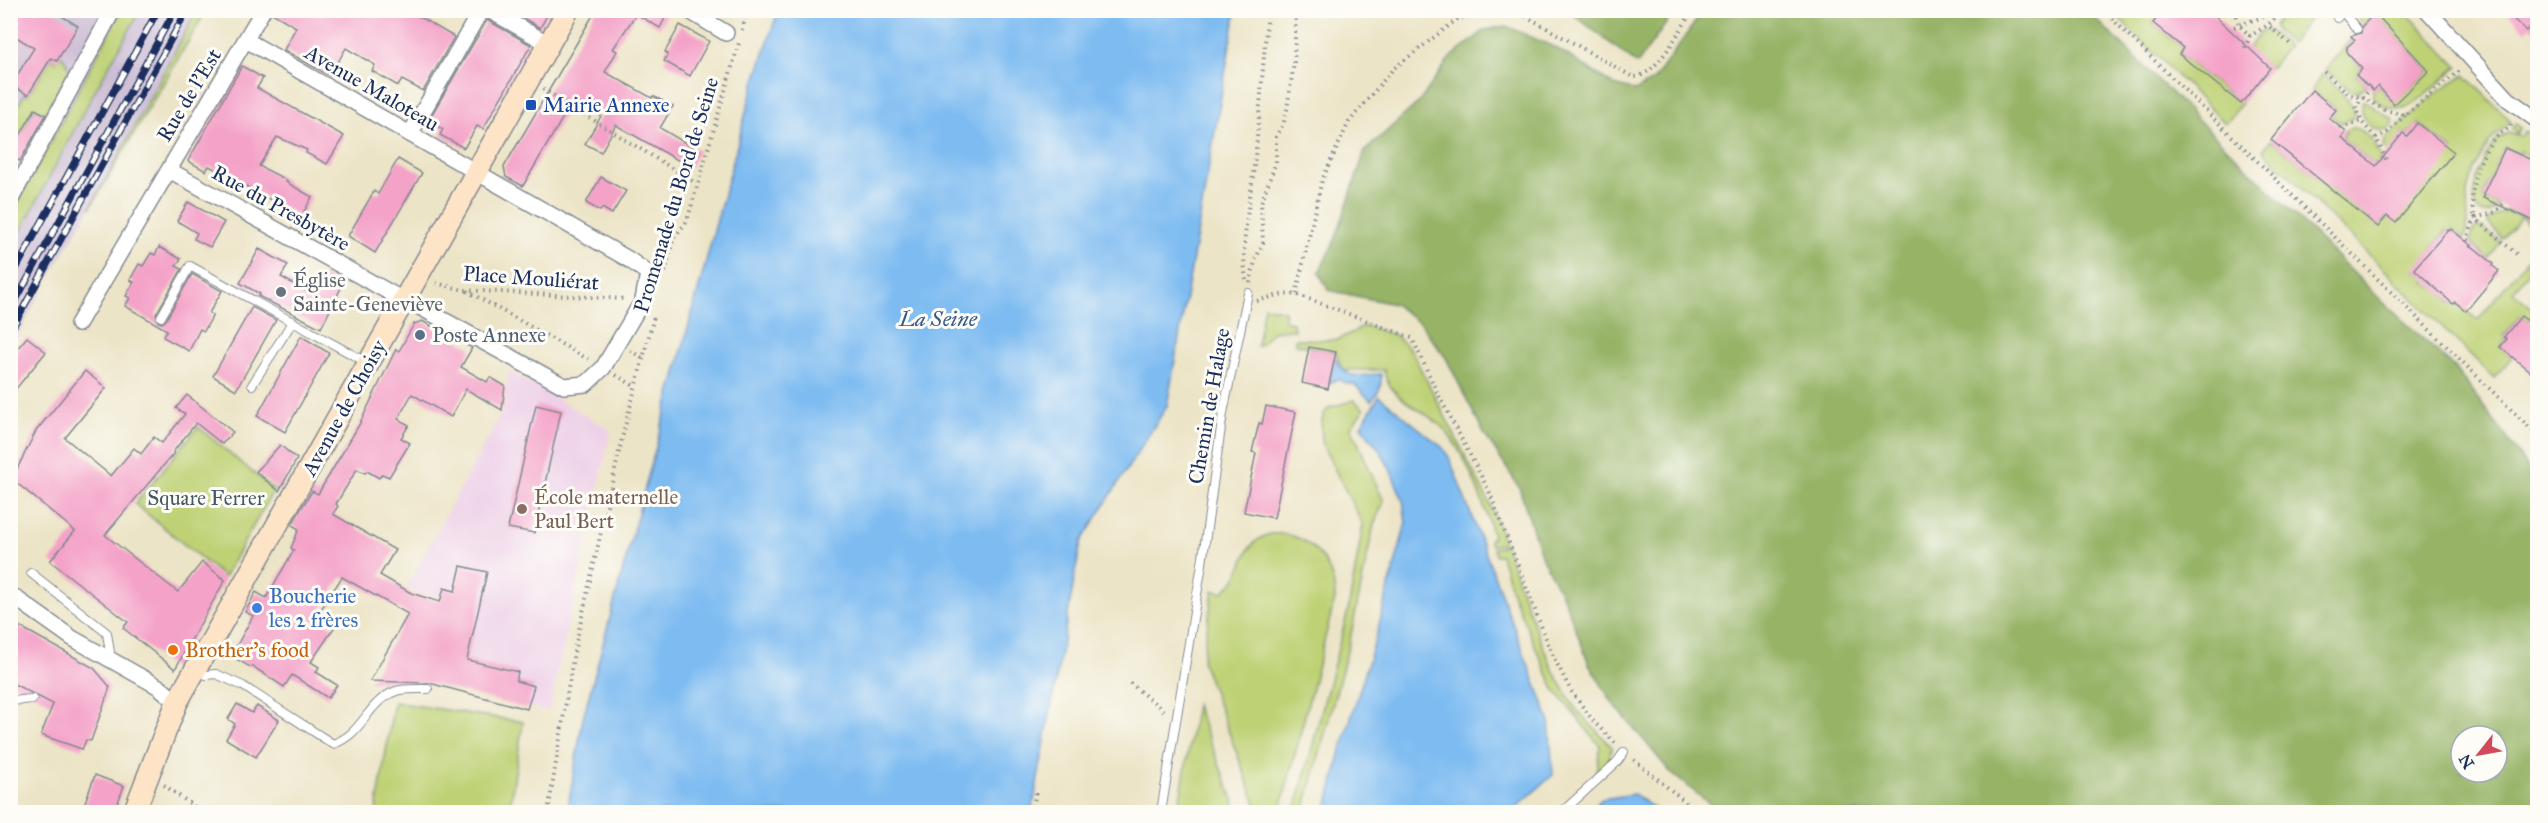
<svg xmlns="http://www.w3.org/2000/svg" width="2548" height="823" viewBox="0 0 2548 823" font-family="'IM FELL Great Primer',serif">
  <style>
    .built { fill: #eed0e8 }
    .industrial { fill: #ccbed4 }
    .green { fill: #bed174; stroke: #6c8069; stroke-width: 1.5 }
    .forest { fill: #96b366; stroke: #587162; stroke-width: 1.5; fill-rule: evenodd }
    .water { fill: #7dbbf1; stroke: #4c75a8; stroke-width: 1.5 }
    .building { fill: #f4a2c8 }
    .lines { fill: none; stroke-linecap: round; stroke-linejoin: round }
    .lane-casing { stroke: #848a92; stroke-width: 10 }
    .street-casing { stroke: #848a92; stroke-width: 18 }
    .secondary-casing { stroke: #848a92; stroke-width: 24 }
    .path { stroke: #848a92; stroke-width: 4; stroke-dasharray: 1.5 4.5; stroke-linecap: butt }
    .lane { stroke: #fff; stroke-width: 8 }
    .street { stroke: #fff; stroke-width: 15 }
    .secondary { stroke: #fee4c6; stroke-width: 21 }
    .rail-casing { stroke: #1b2f5e; stroke-width: 7 }
    .rail { stroke: #fdfcf7; stroke-width: 4.5; stroke-dasharray: 14; stroke-linecap: butt }
    .transit-dot { fill: #1a4fb4; stroke: #fdfcf7; stroke-width: 2 }
    .worship-dot { fill: #6b7280; stroke: #fdfcf7; stroke-width: 2 }
    .service-dot { fill: #5c6f8a; stroke: #fdfcf7; stroke-width: 2 }
    .education-dot { fill: #8d6e63; stroke: #fdfcf7; stroke-width: 2 }
    .shop-dot { fill: #3f7fe0; stroke: #fdfcf7; stroke-width: 2 }
    .food-dot { fill: #e8710a; stroke: #fdfcf7; stroke-width: 2 }
    .labels { text-anchor: middle; stroke-width: 6; stroke-linejoin: round; paint-order: stroke }
    .street-label { font-size: 21px; fill: #1b2f5e; stroke: #fdfcf7 }
    .transit-label { font-size: 21px; fill: #164399; stroke: #fdfcf7; text-anchor: start }
    .worship-label { font-size: 21px; fill: #5b616d; stroke: #fdfcf7; text-anchor: start }
    .service-label { font-size: 21px; fill: #4e5e75; stroke: #fdfcf7; text-anchor: start }
    .education-label { font-size: 21px; fill: #785e54; stroke: #fdfcf7; text-anchor: start }
    .park-label { font-size: 21px; fill: #445864; stroke: #fdfcf7 }
    .shop-label { font-size: 21px; fill: #366cbe; stroke: #fdfcf7; text-anchor: start }
    .food-label { font-size: 21px; fill: #c56008; stroke: #fdfcf7; text-anchor: start }
    .water-label { font-size: 22px; font-style: italic; fill: #38598a; stroke: #fdfcf7 }
  </style>
  <rect width="100%" height="100%" fill="#fdfcf7"/>
  <filter id="ink" filterUnits="userSpaceOnUse"><feTurbulence type="fractalNoise" baseFrequency=".0167" numOctaves="2"/><feDisplacementMap in="SourceGraphic" scale="12" xChannelSelector="R" yChannelSelector="G"/><feConvolveMatrix kernelMatrix="1 2 1 2 8 2 1 2 1" color-interpolation-filters="sRGB"/></filter>
  <filter id="wash" filterUnits="userSpaceOnUse"><feTurbulence type="fractalNoise" baseFrequency=".008" numOctaves="4" result="noise"/><feDisplacementMap in="SourceGraphic" scale="24" xChannelSelector="R" yChannelSelector="G"/><feGaussianBlur stdDeviation="1.35" result="paint"/><feColorMatrix in="noise" values="0 0 0 0 0 0 0 0 0 0 0 0 0 0 0 0 0 1.4 0 .05"/><feComposite in="paint" operator="in"/></filter>
  <g filter="url(#wash)">
    <rect width="100%" height="100%" fill="#ece4c6"/>
    <polygon class="built" points="509,371 611,430 549,711 456,690 456,603 406,588 503,410"/>
    <polygon class="industrial" points="11,11 206,11 39,295 11,350"/>
    <g class="green">
      <path d="M2354 10 2405 11 2458 67C2432 84 2403 131 2373 97V91L2378 86 2394 103 2429 71 2375 14 2363 25 2353 12Z"/>
      <polygon points="121,11 140,11 91,98 11,250 11,216"/>
      <polygon points="197,11 206,11 90,208"/>
      <polygon points="2111,11 2163,11 2153,23 2183,48 2179,54 2241,104 2228,121 2225,123"/>
      <polygon points="2294,11 2316,11 2291,43 2277,32 2274,25 2282,15"/>
      <polygon points="2261,31 2270,31 2288,46 2270,68 2247,50"/>
      <polygon points="2351,39 2352,42 2345,50 2362,69 2356,75 2367,86 2356,92 2351,91 2325,70"/>
      <polygon points="60,55 66,61 69,71 45,114 34,109 11,153 11,117 24,95 28,95 51,58 56,61"/>
      <polygon points="2323,73 2348,100 2355,114 2352,119 2342,123 2331,116 2336,109 2312,90"/>
      <polygon points="2464,75 2511,121 2489,142 2475,169 2467,192 2468,224 2464,239 2452,229 2449,231 2447,230 2415,270 2427,279 2425,282 2433,288 2435,286 2452,304 2455,302 2478,320 2537,247 2537,261 2513,292 2537,312 2528,321 2521,316 2504,336 2507,339 2500,347 2512,357 2494,378 2263,150 2271,140 2378,226 2453,151 2418,123 2407,136 2403,133 2390,156 2384,147 2385,139 2440,90"/>
      <path d="M2363 100 2393 120V125C2376 140 2357 119 2363 100Z"/>
      <path d="M2515 123 2521 128 2517 135 2522 136 2525 131 2537 138V163L2520 151 2518 154 2505 148 2483 194 2484 199 2498 205C2493 213 2487 215 2478 212 2467 196 2484 154 2496 141 2499 137 2505 135 2509 133L2515 135 2517 132 2512 128Z"/>
      <path d="M2353 128C2370 131 2375 143 2381 158L2376 166 2342 138 2346 133 2345 131Z"/>
      <polygon points="2507,211 2534,221 2537,221 2537,226 2532,227 2520,217 2503,239 2488,223 2489,219"/>
      <polygon points="2477,227 2484,229 2501,242 2488,259 2469,241 2473,230"/>
      <path d="M1264 306 1285 311 1284 320 1293 322 1294 330C1279 328 1270 330 1262 344L1257 346Z"/>
      <path d="M1365 326 1395 335 1411 350 1490 504 1539 638 1554 672 1575 708 1612 747 1608 764 1596 774 1600 746 1554 689 1513 596 1501 555H1495L1493 549 1502 546 1501 543 1492 546 1489 540 1493 536C1484 502 1467 457 1445 430 1427 409 1388 401 1384 370H1349L1348 372 1341 367 1336 352 1295 344V339L1337 340Z"/>
      <polygon points="1354,400 1364,409 1351,427 1384,502 1374,524 1349,644 1306,803 1306,812 1295,812 1348,611 1363,525 1323,446 1321,428 1323,415 1329,408"/>
      <polygon points="198,427 274,490 224,577 135,504"/>
      <path d="M1270 534C1308 530 1335 563 1335 599L1280 812H1259L1202 661 1213 591 1223 592C1226 589 1231 584 1233 582 1246 564 1242 543 1270 534Z"/>
      <polygon points="394,702 523,722 509,812 376,812"/>
      <polygon points="1196,705 1201,719 1238,812 1178,812"/>
    </g>
    <g class="forest">
      <polygon points="1569,11 1675,10 1675,11 1637,64"/>
      <path d="M1703 11H2088L2383 302 2455 368 2518 453 2537 486V812H1720L1671 773 1612 702 1589 664 1564 599 1542 558 1519 487 1483 432 1446 358 1421 324 1394 304 1328 290 1319 272 1335 240 1365 151 1420 101 1449 59 1485 30 1506 26 1556 48 1614 85 1635 91 1654 80ZM2461 736H2497V772H2461Z"/>
    </g>
    <g class="water">
      <polygon points="778,11 1236,11 1167,406 1081,542 1032,812 567,812 583,718 752,90"/>
      <path d="M1335 358C1348 382 1357 375 1381 374 1382 386 1379 393 1371 401L1353 383 1351 385 1337 379 1329 384Z"/>
      <polygon points="1379,396 1442,447 1449,457 1549,719 1553,775 1511,812 1326,812 1341,750 1373,647 1406,523 1403,500 1389,467 1379,449 1361,426"/>
      <polygon points="1634,794 1659,812 1588,812 1602,799"/>
    </g>
    <g id="blocks">
      <g class="building">
        <polygon points="10,10 52,10 78,26 57,61 51,58 28,95 11,85 34,48 10,33"/>
        <polygon points="273,10 408,10 454,37 423,91 402,80 398,86 372,71 375,65 346,48 330,76 284,50 296,27 272,13"/>
        <polygon points="510,10 550,10 540,28"/>
        <polygon points="596,10 669,10 660,28 636,14 613,49 617,51 605,72 652,98 653,96 673,106 660,128 699,151 690,167 616,125 601,152 585,144 601,116 573,100 523,186 506,177 504,167"/>
        <polygon points="2163,10 2209,10 2270,68 2241,104 2179,54 2183,48 2153,23"/>
        <polygon points="2504,10 2538,10 2538,33 2530,27 2526,31"/>
        <polygon points="2375,13 2429,71 2394,104 2378,86 2373,91 2368,85 2367,86 2356,75 2362,69 2347,53 2347,47 2355,40 2351,36 2361,33 2362,26"/>
        <polygon points="487,20 531,45 483,129 477,126 464,148 440,135 443,129 428,121"/>
        <polygon points="680,25 709,41 690,76 664,61 668,54 665,52"/>
        <polygon points="242,66 263,78 257,88 344,136 327,164 306,153 307,150 277,137 259,166 287,180 286,182 312,197 301,217 219,171 209,166 206,171 188,161"/>
        <polygon points="2312,90 2336,110 2329,118 2346,132 2342,138 2376,166 2403,133 2407,136 2417,123 2454,152 2396,223 2387,216 2378,227 2271,140"/>
        <polygon points="35,109 46,115 20,161 10,156 10,153"/>
        <polygon points="2505,148 2538,163 2538,223 2483,198 2485,195 2483,194"/>
        <polygon points="398,159 422,173 375,253 348,236 374,191 378,194"/>
        <polygon points="601,177 626,191 612,214 602,208 600,211 586,203"/>
        <polygon points="188,202 224,222 210,247 194,239 197,233 177,221"/>
        <polygon points="2451,229 2494,264 2493,266 2499,271 2466,311 2455,302 2453,304 2414,269 2448,230 2449,231"/>
        <polygon points="159,247 181,259 176,266 182,269 156,314 158,322 162,323 166,320 192,274 222,291 209,313 213,315 204,331 200,329 189,351 163,337 167,330 125,306 130,298 126,296 134,282 130,280 139,264 143,266 151,253 155,255"/>
        <polygon points="259,249 288,265 281,277 311,294 322,275 342,286 321,328 258,296 260,294 240,283"/>
        <polygon points="252,307 276,320 236,390 213,376"/>
        <polygon points="2538,310 2538,378 2500,347 2507,339 2504,337 2521,316 2528,321"/>
        <polygon points="422,321 472,348 461,367 487,382 490,377 505,386 502,410 466,389 451,417 412,394 398,419 409,425 401,438 410,443 389,477 382,474 379,478 367,471 365,473 357,469 336,504 338,506 333,514 395,550 380,575 411,593 440,602 444,588 455,591 461,566 487,572 467,660 518,672 516,681 534,686 527,709 429,683 370,681 408,614 342,577 316,617 334,628 311,662 319,667 316,672 337,685 328,698 292,675 284,687 252,666 250,667 231,656 253,616 245,612 256,592 266,598 294,550 291,548 299,529 292,525 302,507 312,491 318,494 359,425 396,349 399,351 414,324"/>
        <polygon points="301,336 329,353 285,432 257,416"/>
        <polygon points="27,337 46,352 10,396 10,357"/>
        <polygon points="1309,347 1336,352 1328,389 1302,383"/>
        <polygon points="85,371 106,388 65,438 111,476 134,448 141,454 154,437 162,443 185,414 176,408 187,395 233,432 222,444 196,423 173,452 174,453 105,535 178,592 202,562 225,580 175,669 123,628 128,622 50,561 75,531 12,479 36,431"/>
        <polygon points="536,405 561,411 534,533 508,528"/>
        <polygon points="1266,406 1296,412 1274,518 1244,512 1256,453 1252,452 1259,423 1262,424"/>
        <polygon points="280,445 297,459 279,491 256,472"/>
        <polygon points="10,621 94,668 110,687 91,741 86,740 82,749 41,735 53,704 10,682"/>
        <polygon points="237,704 252,713 257,706 279,720 256,757 226,739 235,724 228,719"/>
        <polygon points="95,775 124,786 114,813 81,813"/>
      </g>
    </g>
  </g>
  <g filter="url(#ink)">
    <use href="#blocks" fill-opacity="0" stroke="#848a92" stroke-width="1.5"/>
    <g class="lines">
      <g class="lane-casing">
        <g id="lane">
          <polyline points="2342,11 2357,29"/>
          <polyline points="2337,18 2343,10"/>
          <polyline points="161,317 190,266 366,362"/>
          <polyline points="252,385 293,321"/>
          <polyline points="31,573 107,633 111,659"/>
          <path d="M197 670 206 675 216 674 243 686 333 744C365 733 365 703 396 691 405 688 418 689 428 689"/>
          <polyline points="10,701 33,699"/>
          <polyline points="1161,812 1202,564 1223,413 1248,293"/>
          <polyline points="1562,812 1617,762 1624,752"/>
        </g>
      </g>
      <g class="street-casing">
        <g id="street">
          <polyline points="489,10 549,44"/>
          <polyline points="688,10 726,33"/>
          <polyline points="2427,10 2508,99 2538,121"/>
          <polyline points="410,134 481,10"/>
          <polyline points="169,170 405,301 418,306 564,386 586,384 603,368 643,300 648,273 628,259 246,40"/>
          <polyline points="10,201 113,10"/>
          <polyline points="78,324 263,10"/>
          <polyline points="10,594 72,638 159,687 177,702"/>
        </g>
      </g>
      <g class="secondary-casing">
        <polyline id="secondary" points="134,812 177,702 568,10"/>
      </g>
      <g class="path">
        <path d="M1515 10 1633 77C1657 77 1680 29 1693 10"/>
        <polyline points="2103,10 2538,436"/>
        <polyline points="2235,10 2239,25 2250,36"/>
        <polyline points="2283,10 2268,25 2290,44"/>
        <polyline points="2235,13 2249,10"/>
        <polyline points="2234,27 2281,10"/>
        <polyline points="742,30 748,10"/>
        <polyline points="2245,48 2250,36 2268,25"/>
        <polyline points="2324,72 2350,95 2362,97 2385,110 2405,115 2462,69"/>
        <polyline points="2371,88 2356,106 2361,121 2376,138 2387,161"/>
        <polyline points="543,89 696,183"/>
        <polyline points="2341,128 2361,121"/>
        <polyline points="2376,138 2388,132 2405,115"/>
        <path d="M2503 204 2496 212 2475 218C2467 195 2477 159 2494 139 2501 132 2509 130 2514 121"/>
        <polyline points="2471,246 2467,239 2475,218 2519,256"/>
        <polyline points="665,272 673,240 687,221 739,43"/>
        <path d="M1246 280C1240 242 1250 204 1254 166 1260 114 1263 62 1268 10"/>
        <polyline points="436,283 464,290 625,299"/>
        <polyline points="1250,283 1255,261 1263,243 1261,203 1276,162 1276,137 1284,122 1287,109 1294,63 1296,10"/>
        <polyline points="467,291 588,359"/>
        <polyline points="1296,294 1322,180 1349,122 1393,69 1459,18 1505,10"/>
        <polyline points="1257,301 1279,295 1296,294 1412,338 1439,396 1489,491 1552,654 1571,691 1594,722 1617,745"/>
        <polyline points="630,351 643,358"/>
        <polyline points="616,375 636,387"/>
        <polyline points="1130,683 1164,711"/>
        <polyline points="1634,760 1698,812"/>
        <polyline points="164,785 202,812"/>
        <polyline points="548,812 574,652 624,430 654,317"/>
        <polyline points="1032,812 1036,791"/>
      </g>
      <use href="#lane" class="lane"/>
      <use href="#street" class="street"/>
      <use href="#secondary" class="secondary"/>
      <g class="rail-casing">
        <g id="rail">
          <polyline points="10,280 158,10"/>
          <polyline points="10,311 175,10"/>
          <polyline points="10,332 187,10"/>
        </g>
      </g>
      <use href="#rail" class="rail"/>
    </g>
  </g>
  <rect class="transit-dot" x="525" y="99" width="12" height="12" rx="3"/>
  <circle class="worship-dot" cx="281" cy="292" r="6"/>
  <circle class="service-dot" cx="420" cy="335" r="6"/>
  <circle class="education-dot" cx="522" cy="509" r="6"/>
  <circle class="shop-dot" cx="257" cy="608" r="6"/>
  <circle class="food-dot" cx="173" cy="650" r="6"/>
  <g class="labels">
    <g class="street-label">
      <text transform="translate(372 88) rotate(30)" y="7">Avenue Maloteau</text>
      <text transform="translate(189 95) rotate(-59)" y="7">Rue de l'Est</text>
      <text transform="translate(676 195) rotate(-73)" y="7">Promenade du Bord de Seine</text>
      <text transform="translate(281 208) rotate(29)" y="7">Rue du Presbytère</text>
      <text transform="translate(531 278) rotate(4)" y="7">Place Mouliérat</text>
      <text transform="translate(1209 406) rotate(-80)" y="7">Chemin de Halage</text>
      <text transform="translate(344 408) rotate(-61)" y="7">Avenue de Choisy</text>
    </g>
    <g class="transit-label">
      <text x="543" y="112">Mairie Annexe</text>
    </g>
    <g class="worship-label">
      <text x="293" y="287">Église<tspan x="293" dy="24">Sainte-Geneviève</tspan></text>
    </g>
    <g class="service-label">
      <text x="432" y="342">Poste Annexe</text>
    </g>
    <g class="education-label">
      <text x="534" y="504">École maternelle<tspan x="534" dy="24">Paul Bert</tspan></text>
    </g>
    <g class="park-label">
      <text x="206" y="505">Square Ferrer</text>
    </g>
    <g class="shop-label">
      <text x="269" y="603">Boucherie<tspan x="269" dy="24">les 2 frères</tspan></text>
    </g>
    <g class="food-label">
      <text x="185" y="657">Brother's food</text>
    </g>
    <g class="water-label">
      <text x="938" y="326">La Seine</text>
    </g>
  </g>
  <rect width="2548" height="823" fill="none" stroke="#fdfcf7" stroke-width="36"/>
  <g transform="translate(2479 754) rotate(239)"><circle r="28" fill="#fdfcf7" stroke="#a3aaba" stroke-width="1.5"/>
  <path d="M0-4.5L10 22L0 15L-10 22Z" fill="#d1495b"/>
  <text y="-9" font-size="16" font-weight="bold" text-anchor="middle" fill="#1b2f5e">N</text>
  </g>
</svg>
